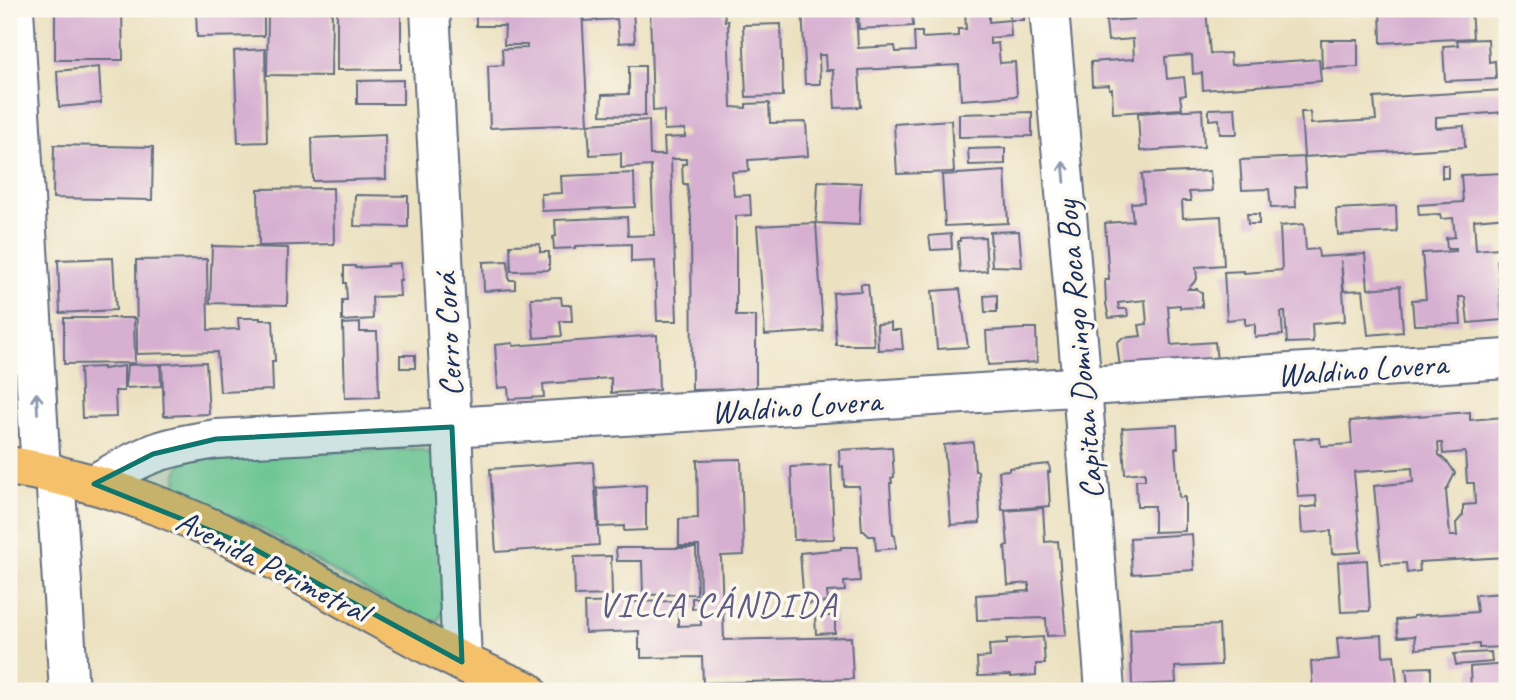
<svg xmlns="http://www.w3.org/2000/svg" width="1516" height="700" viewBox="0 0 1516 700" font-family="Caveat,sans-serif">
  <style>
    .green { fill: #85da9d; stroke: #50847e; stroke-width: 2 }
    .building { fill: #d7b0d1; fill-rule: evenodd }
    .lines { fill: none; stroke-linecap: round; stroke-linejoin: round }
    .minor-casing { stroke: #646d80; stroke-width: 42 }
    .major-casing { stroke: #646d80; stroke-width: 42 }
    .minor { stroke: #fff; stroke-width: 38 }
    .major { stroke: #f4c16a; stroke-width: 38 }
    .oneway { stroke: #8d97ae }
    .marked { fill: #0f766e; fill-opacity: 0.2; stroke: #0f766e; stroke-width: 5; stroke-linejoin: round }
    .labels { text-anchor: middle; stroke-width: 7; stroke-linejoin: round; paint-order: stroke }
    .street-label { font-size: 33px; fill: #1b2f5e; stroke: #fbf7ec }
    .neighbourhood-label { font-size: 35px; letter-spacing: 2px; fill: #5d5c86; stroke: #fbf7ec }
  </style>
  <rect width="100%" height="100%" fill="#fbf7ec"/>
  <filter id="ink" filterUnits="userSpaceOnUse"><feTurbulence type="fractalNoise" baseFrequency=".0143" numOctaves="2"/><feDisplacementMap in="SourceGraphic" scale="14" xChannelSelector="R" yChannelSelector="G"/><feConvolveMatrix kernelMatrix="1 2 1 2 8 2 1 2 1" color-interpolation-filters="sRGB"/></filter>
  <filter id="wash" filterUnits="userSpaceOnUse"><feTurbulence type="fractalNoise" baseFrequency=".00686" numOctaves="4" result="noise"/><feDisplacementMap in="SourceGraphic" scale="28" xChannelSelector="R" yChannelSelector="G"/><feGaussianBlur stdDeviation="1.57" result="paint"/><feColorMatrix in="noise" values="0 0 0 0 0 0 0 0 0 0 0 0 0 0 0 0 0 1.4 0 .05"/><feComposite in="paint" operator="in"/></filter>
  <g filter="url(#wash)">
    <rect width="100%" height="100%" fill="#ebe1c0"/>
    <path class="green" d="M414 449C426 450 431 453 439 462L443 611C439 622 435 625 424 624L251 523 191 501 181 495 176 484 177 473 182 462 193 456Z"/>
    <g id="blocks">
      <g class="building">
        <polygon points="55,9 122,9 123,60 55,60"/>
        <polygon points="196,9 264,9 264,36 197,37"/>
        <polygon points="268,9 332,9 331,76 267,75"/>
        <polygon points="337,9 401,9 401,69 337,70"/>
        <polygon points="476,9 504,9 503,18 526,17 526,9 582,9 588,124 490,128 488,66 503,65 502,49 527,48 527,45 504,45 505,26 476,26"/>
        <polygon points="584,9 633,9 635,42 619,43 617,19 584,21"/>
        <polygon points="650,9 724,9 725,21 728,21 731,107 746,108 746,104 769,103 770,123 806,122 808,156 748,160 749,171 732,172 734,196 750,195 751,215 736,216 736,316 756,316 756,389 692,390 691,217 687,184 683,184 682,164 686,164 686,159 671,159 677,321 657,321 655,261 631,262 631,244 575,246 575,248 554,249 553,237 556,236 555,220 627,217 628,236 654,235 651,166 621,168 621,153 590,155 588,124 649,120 650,155 665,155 664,138 685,137 685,129 664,130 664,110 653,111"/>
        <polygon points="802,9 856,9 858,48 895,46 896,52 915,51 914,32 922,32 922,38 958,36 958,29 966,29 965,9 1006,9 1007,11 989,12 989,22 1010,20 1010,9 1024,9 1024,20 1010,20 1011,36 990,38 990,44 998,43 1000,63 1015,62 1017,96 961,100 959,65 859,70 861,107 835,108 833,70 826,70 825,55 819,55 820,84 805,84 804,64 805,64"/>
        <polygon points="858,9 912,9 913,26 859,29"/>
        <polygon points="1142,9 1206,9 1210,54 1230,53 1231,65 1319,59 1321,81 1203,90 1202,73 1193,74 1192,55 1165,57 1167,79 1184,77 1186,95 1180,96 1182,109 1113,113 1112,89 1109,89 1109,85 1092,86 1091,62 1134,59 1133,39 1108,41 1106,21 1134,19 1133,12 1142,11"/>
        <polygon points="1380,9 1471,9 1473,38 1381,43"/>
        <polygon points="781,24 783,96 746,97 743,25"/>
        <polygon points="1488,39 1489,62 1495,61 1496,79 1445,81 1443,46 1458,45 1457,40"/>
        <polygon points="1321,40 1358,40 1358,67 1322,68"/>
        <polygon points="265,49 267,142 238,143 234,51"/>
        <polygon points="629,66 645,66 645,116 601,115 602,95 629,94"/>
        <polygon points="99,67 101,103 59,107 57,71"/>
        <polygon points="403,80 403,104 357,104 357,81"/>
        <polygon points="1503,90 1505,112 1436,117 1436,128 1464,126 1465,147 1304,157 1306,186 1295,187 1296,207 1271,208 1269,189 1242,190 1240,160 1304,157 1301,112 1310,112 1311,124 1376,120 1374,98"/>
        <polygon points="1235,108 1237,134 1220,134 1219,119 1209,120 1209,109"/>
        <polygon points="1202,109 1204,147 1140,151 1138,113"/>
        <polygon points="1032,112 1032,136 959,137 959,114"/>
        <polygon points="951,120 954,172 897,174 894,124"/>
        <polygon points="385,135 386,179 313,181 312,138"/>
        <polygon points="54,145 153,147 152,200 53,198"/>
        <polygon points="1005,148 1005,164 969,165 968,149"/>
        <rect x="1442" y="165" width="6" height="13"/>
        <polygon points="1005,171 1008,223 945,226 942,175"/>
        <polygon points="1210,171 1212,191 1189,192 1191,201 1182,201 1183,218 1221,216 1224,265 1196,267 1197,279 1188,289 1197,289 1202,293 1202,307 1180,308 1180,305 1168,306 1171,345 1215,342 1217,361 1120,368 1117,343 1122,338 1141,336 1139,325 1147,324 1145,300 1118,303 1119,309 1127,309 1128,316 1109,318 1106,304 1105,280 1109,280 1105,223 1133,221 1131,203 1144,202 1142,174"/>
        <polygon points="634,173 635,207 542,211 541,194 562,193 561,176"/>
        <polygon points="1503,173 1506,200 1507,200 1507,217 1474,220 1476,250 1498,248 1499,259 1497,260 1502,320 1468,323 1465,297 1459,297 1461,324 1414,325 1412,300 1426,299 1422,253 1456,251 1456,249 1447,249 1446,238 1455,237 1453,218 1441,219 1440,214 1419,215 1418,205 1463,202 1461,175"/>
        <polygon points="818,181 861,183 859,225 816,223"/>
        <polygon points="333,188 334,244 259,246 258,189"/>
        <polygon points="355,195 408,196 408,227 354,226"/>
        <polygon points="1396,206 1397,232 1338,235 1336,209"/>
        <polygon points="1247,214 1259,214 1259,224 1248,224"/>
        <polygon points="816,223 823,331 765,335 757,226"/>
        <polygon points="1304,224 1306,250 1318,249 1319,257 1365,254 1368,289 1400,286 1403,332 1368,335 1363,290 1344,291 1341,260 1345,321 1312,324 1313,342 1287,343 1285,312 1281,312 1283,335 1255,337 1255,324 1245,325 1245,318 1227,320 1224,272 1244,271 1244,273 1282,270 1280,226"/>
        <polygon points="1019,231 1022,267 992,266 990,232"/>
        <polygon points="951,234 952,249 931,250 929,236"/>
        <polygon points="985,237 987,271 960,273 958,241 960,241 960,238"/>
        <polygon points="540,244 540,252 549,252 549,270 511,271 510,245"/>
        <polygon points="212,246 288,248 287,305 210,303"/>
        <polygon points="113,258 116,310 60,313 58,260"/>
        <polygon points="207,259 208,330 239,329 238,318 260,318 260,320 273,320 275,361 272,361 273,390 220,392 217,352 137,354 136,260"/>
        <polygon points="508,261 509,280 515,280 515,289 484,291 483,262"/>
        <polygon points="400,263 401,280 399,280 400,296 372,297 373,319 342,321 342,300 347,300 346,283 344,283 344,266 355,266 355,268 388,266 387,264"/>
        <polygon points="861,284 868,284 874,345 836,345 833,293 861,291"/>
        <polygon points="960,289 968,347 937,349 932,291"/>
        <polygon points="997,295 997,312 985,312 984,296"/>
        <polygon points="561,297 562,305 571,305 572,321 560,321 562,336 534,338 531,298"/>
        <polygon points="64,318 134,318 135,363 64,364"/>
        <polygon points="360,323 360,332 377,332 379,397 345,398 343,324"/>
        <polygon points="891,323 891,330 901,330 903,349 878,350 877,324"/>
        <polygon points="1024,328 1036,328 1037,362 988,365 986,331 1024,329"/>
        <polygon points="657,335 659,390 611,393 611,378 596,379 596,380 543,384 544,397 509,399 508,387 498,388 495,345 513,343 513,346"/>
        <rect x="400" y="355" width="15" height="13"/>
        <polygon points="206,362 209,414 164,416 162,364"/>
        <polygon points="160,364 161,386 125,388 127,365"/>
        <polygon points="124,366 124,391 115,391 116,417 82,418 80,368 103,367 103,369"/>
        <path d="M1470 412V420L1504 417 1505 426H1507V557L1419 562 1420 571 1407 573 1406 563 1381 564 1374 486 1413 482 1412 468 1354 472 1361 552 1332 554 1331 531 1302 533 1300 508 1317 506 1316 496 1298 497 1294 439 1320 438 1321 446 1352 444 1350 421ZM1438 443H1442L1443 454 1465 452 1467 483H1474L1475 504 1463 505V515L1456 523 1457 536H1450L1446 491 1455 473 1449 464 1439 455Z"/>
        <polygon points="1177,425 1178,448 1175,448 1179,498 1185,497 1185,531 1154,532 1154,506 1137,506 1136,480 1145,480 1145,472 1125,474 1122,428"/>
        <polygon points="973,442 975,471 978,471 980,523 951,525 944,445"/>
        <polygon points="892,447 894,477 891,478 892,483 890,483 893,535 895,535 896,548 876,550 875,536 869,536 864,531 862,531 859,486 844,486 843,466 840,467 839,450"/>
        <polygon points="741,459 744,555 721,556 724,640 851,637 853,679 703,683 702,657 641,658 641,649 639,649 639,631 585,633 584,603 678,601 678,626 701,625 701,608 692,609 692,598 700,598 699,546 679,546 679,519 698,518 697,460"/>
        <polygon points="593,462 599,545 496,552 490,469"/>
        <polygon points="1049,464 1050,472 1048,472 1050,506 1002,510 999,471 1009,470 1009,468"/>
        <polygon points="831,465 834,539 794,540 791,467"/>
        <polygon points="646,485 646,530 624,531 624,526 599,527 597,488"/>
        <polygon points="1043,508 1045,542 1058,541 1066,635 1047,636 1046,618 977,620 976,595 1029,591 1029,583 1008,585 1005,546 1008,545 1005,511"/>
        <polygon points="1192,534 1194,570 1132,574 1130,538"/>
        <polygon points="841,547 858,547 860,581 844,582 845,591 827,592 828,602 804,604 800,553 841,549"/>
        <polygon points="616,548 696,548 697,594 643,595 642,561 617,561"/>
        <polygon points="611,556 612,595 575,596 574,557"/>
        <polygon points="1367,560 1370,611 1341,612 1338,562"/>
        <polygon points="1504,593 1507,647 1479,648 1479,644 1416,649 1415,636 1398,637 1396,620 1413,618 1413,616 1477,612 1475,595"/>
        <polygon points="815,616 835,616 835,633 816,634"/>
        <polygon points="1219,625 1221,665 1175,667 1176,683 1132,685 1130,629"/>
        <polygon points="1382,635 1383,656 1394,655 1397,684 1340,689 1341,691 1313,691 1311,662 1339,659 1337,638"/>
        <polygon points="1043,637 1045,664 1036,664 1036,675 1011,677 1011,675 978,676 977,658 990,657 989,645 1007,644 1007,639"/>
        <polygon points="1491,652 1492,662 1456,665 1454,654"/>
        <polygon points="1507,664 1507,691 1471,691 1470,667"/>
        <polygon points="1431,667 1431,684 1408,686 1406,668"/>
        <polygon points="1209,686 1210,689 1225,687 1226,691 1168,691 1168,688"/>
      </g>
    </g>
  </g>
  <g filter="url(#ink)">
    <use href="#blocks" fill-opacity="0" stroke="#646d80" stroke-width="2"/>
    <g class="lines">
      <g class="minor-casing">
        <g id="minor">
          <polyline points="14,9 41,471"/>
          <polyline points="430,9 452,427 462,662"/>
          <polyline points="1049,9 1082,386 1105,691"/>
          <polyline points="55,474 69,691"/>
          <path d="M94 484C113 473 131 462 152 454 172 446 195 443 216 439L452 427 1507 359"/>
        </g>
      </g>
      <g class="major-casing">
        <path id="major" d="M9 466C90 478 177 509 250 547 342 595 430 652 527 691"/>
      </g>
      <use href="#minor" class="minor"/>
      <use href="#major" class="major"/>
    </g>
    <defs><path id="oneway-shaft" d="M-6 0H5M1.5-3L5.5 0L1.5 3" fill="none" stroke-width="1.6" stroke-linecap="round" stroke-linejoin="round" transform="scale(1.75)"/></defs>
    <g class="oneway">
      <use href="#oneway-shaft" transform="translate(1064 172) rotate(-95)"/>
      <use href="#oneway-shaft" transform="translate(37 403) rotate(-93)"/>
    </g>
  </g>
  <path class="marked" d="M452 427 462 662 247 545 94 484 153 454 216 439Z"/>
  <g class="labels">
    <g class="street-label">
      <text transform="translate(447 335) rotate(-93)" y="12">Cerro Corá</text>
      <text transform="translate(1078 350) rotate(-95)" y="12">Capitan Domingo Roca Boy</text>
      <text transform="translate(1362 368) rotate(-4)" y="12">Waldino Lovera</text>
      <text transform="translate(796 405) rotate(-4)" y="12">Waldino Lovera</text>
      <text transform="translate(273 565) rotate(27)" y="12">Avenida Perimetral</text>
    </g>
    <g class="neighbourhood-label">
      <text x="718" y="616">VILLA CÁNDIDA</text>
    </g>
  </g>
  <rect width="1516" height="700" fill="none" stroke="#fbf7ec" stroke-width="35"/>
</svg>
